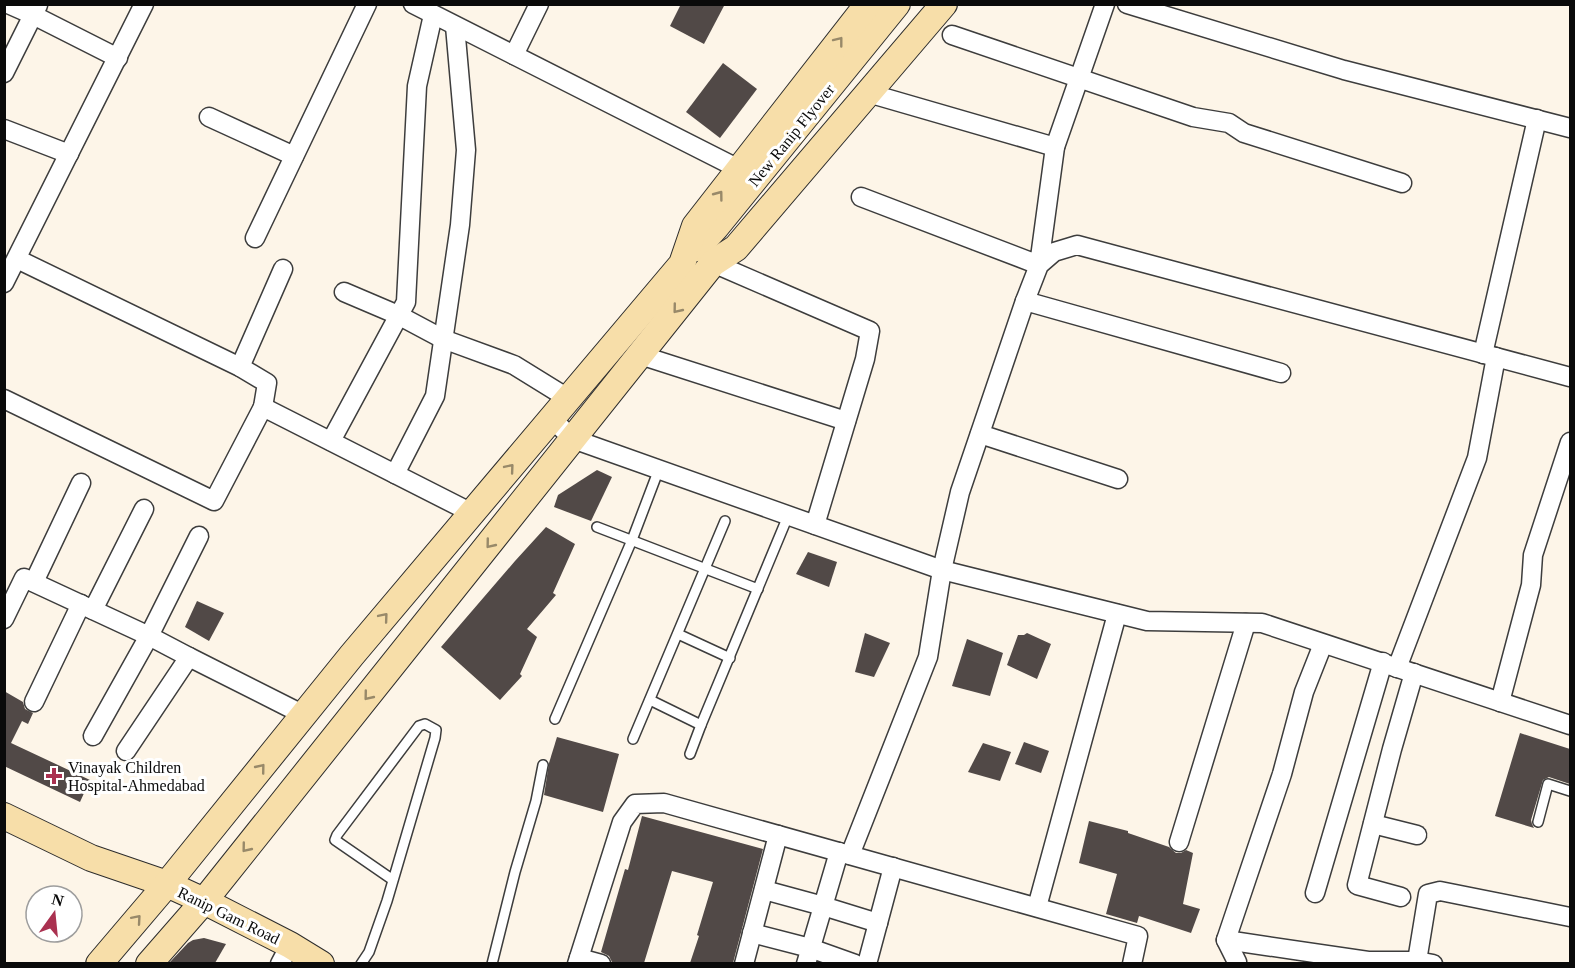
<svg xmlns="http://www.w3.org/2000/svg" width="1575" height="968" viewBox="0 0 1575 968" font-family="'Times New Roman',serif">
  <style>
    .building { fill: #514947 }
    .lines { fill: none; stroke-linecap: round; stroke-linejoin: round }
    .lane-casing { stroke: #3d3d3d; stroke-width: 12 }
    .street-casing { stroke: #3d3d3d; stroke-width: 21 }
    .secondary-casing { stroke: #2c2c2c; stroke-width: 28 }
    .lane { stroke: #fff; stroke-width: 9 }
    .street { stroke: #fff; stroke-width: 18 }
    .secondary { stroke: #f7dea9; stroke-width: 26 }
    .oneway { stroke: #988969 }
    .poi-dot { fill: #aa3150; stroke: #fff; stroke-width: 2 }
    .labels { text-anchor: middle; stroke-width: 6; stroke-linejoin: round; paint-order: stroke }
    .street-label { font-size: 16px; fill: #0a0a0a; stroke: #fff }
    .poi-label { font-size: 16px; fill: #0a0a0a; stroke: #fff; text-anchor: start }
  </style>
  <rect width="100%" height="100%" fill="#fdf5e8"/>
  <g class="building">
    <polygon points="681,4 725,4 704,44 670,26"/>
    <polygon points="723,63 757,89 720,138 686,112"/>
    <polygon points="597,470 612,477 591,521 554,507 558,495"/>
    <polygon points="546,527 575,544 553,593 556,595 527,629 537,637 520,674 522,676 500,700 441,647 515,561"/>
    <polygon points="808,552 837,562 829,587 796,574"/>
    <polygon points="197,601 224,613 209,641 185,627"/>
    <polygon points="865,633 890,643 874,677 855,672"/>
    <polygon points="1027,633 1051,644 1037,679 1007,665 1018,635 1024,635"/>
    <polygon points="967,639 1003,653 990,696 952,686"/>
    <polygon points="4,691 23,702 25,709 33,713 28,724 22,721 11,743 90,780 80,802 4,766"/>
    <polygon points="1520,733 1570,749 1570,784 1549,777 1543,780 1531,820 1532,824 1534,828 1495,816"/>
    <polygon points="557,737 619,754 603,812 544,795 549,763"/>
    <polygon points="1024,742 1049,751 1041,773 1015,764"/>
    <polygon points="983,743 1011,752 1000,781 968,772"/>
    <polygon points="642,816 763,849 733,963 690,963 699,936 697,935 713,882 672,871 644,963 618,963 612,962 609,956 601,952 625,869 628,870"/>
    <polygon points="1089,821 1128,831 1128,833 1169,847 1176,853 1181,853 1186,850 1193,853 1183,904 1200,909 1191,933 1139,916 1137,923 1106,914 1117,874 1079,863"/>
    <polygon points="204,938 226,944 215,963 169,963 188,943 193,940"/>
  </g>
  <g class="lines">
    <g class="lane-casing">
      <g id="lane">
        <polyline points="597,527 758,589"/>
        <polyline points="678,634 730,658"/>
        <polyline points="650,700 701,725"/>
        <polyline points="555,719 632,540 659,469"/>
        <polyline points="633,739 725,521"/>
        <polyline points="690,754 701,725 788,516"/>
        <polyline points="1538,822 1548,784 1570,791"/>
        <polyline points="361,964 369,952 387,901 435,738 436,730 425,724 419,726 337,835 335,840 393,880"/>
        <polyline points="492,964 515,872 536,801 543,765"/>
      </g>
    </g>
    <g class="street-casing">
      <g id="street">
        <polyline points="8,4 33,15 118,58"/>
        <polyline points="413,4 739,169"/>
        <polyline points="1127,4 1344,70 1570,128"/>
        <polyline points="952,35 1193,117 1229,123 1244,133 1402,183"/>
        <polyline points="514,55 539,4"/>
        <polyline points="4,73 38,5"/>
        <polyline points="868,93 1055,147"/>
        <polyline points="209,117 294,156"/>
        <polyline points="4,129 69,154"/>
        <polyline points="861,197 1039,265 1055,147 1105,4"/>
        <polyline points="255,238 367,4"/>
        <polyline points="17,259 240,367 267,383 263,407"/>
        <polyline points="713,263 870,331 865,359 815,525"/>
        <polyline points="4,283 144,4"/>
        <polyline points="344,292 398,315 443,339 514,365 569,399"/>
        <polyline points="1025,301 1281,373"/>
        <polyline points="1483,354 1537,119"/>
        <polyline points="640,355 846,421"/>
        <polyline points="240,367 283,269"/>
        <polyline points="4,399 214,501 263,407 472,513"/>
        <polyline points="552,419 573,439 942,570 1147,621 1262,623 1570,725"/>
        <polyline points="980,434 1118,479"/>
        <polyline points="331,441 406,302 417,86 433,15"/>
        <polyline points="395,474 435,396 460,225 466,150 455,26"/>
        <polyline points="34,582 81,483"/>
        <polyline points="93,610 144,509"/>
        <polyline points="4,619 24,578 149,636 189,657"/>
        <polyline points="1397,668 1477,458 1496,357"/>
        <polyline points="34,702 81,604"/>
        <polyline points="1500,702 1531,585 1533,555 1570,442"/>
        <polyline points="93,736 149,636 199,536"/>
        <polyline points="126,751 189,657 304,715"/>
        <polyline points="1373,824 1417,835"/>
        <polyline points="1179,842 1246,623"/>
        <polyline points="850,855 928,657 942,570 960,492 1025,301 1039,265 1054,252 1077,245 1570,377"/>
        <polyline points="764,890 823,906 878,923 893,867"/>
        <polyline points="1315,893 1383,662"/>
        <polyline points="1401,897 1357,885 1392,749 1414,673"/>
        <polyline points="1037,907 1117,614"/>
        <polyline points="752,933 810,948 855,964"/>
        <polyline points="1226,940 1368,961 1417,961 1433,964"/>
        <polyline points="579,958 601,964"/>
        <polyline points="1417,961 1428,894 1440,891 1570,917"/>
        <polyline points="280,964 290,945"/>
        <polyline points="577,964 622,822 635,804 664,803 1138,936 1132,964"/>
        <polyline points="744,964 778,835"/>
        <polyline points="806,964 839,852"/>
        <polyline points="867,964 878,923"/>
        <polyline points="1236,964 1237,962 1226,940 1282,774 1304,692 1323,644"/>
      </g>
    </g>
    <g class="secondary-casing">
      <g id="secondary">
        <polyline points="697,248 716,227 897,4"/>
        <polyline points="4,816 91,858 167,884 204,901 290,945 321,964"/>
        <polyline points="99,964 167,884 352,655 682,264 695,226 868,4"/>
        <polyline points="149,964 204,901 713,263 736,248 944,4"/>
      </g>
    </g>
    <use href="#lane" class="lane"/>
    <use href="#street" class="street"/>
    <use href="#secondary" class="secondary"/>
  </g>
  <defs><path id="oneway-chevron" d="M-2-3.5L2.5 0L-2 3.5" fill="none" stroke-width="1.6" stroke-linecap="round" stroke-linejoin="round" transform="scale(1.5)"/></defs>
  <g class="oneway">
    <use href="#oneway-chevron" transform="translate(839 41) rotate(-52)"/>
    <use href="#oneway-chevron" transform="translate(719 195) rotate(-53)"/>
    <use href="#oneway-chevron" transform="translate(677 309) rotate(129)"/>
    <use href="#oneway-chevron" transform="translate(510 468) rotate(-50)"/>
    <use href="#oneway-chevron" transform="translate(490 544) rotate(129)"/>
    <use href="#oneway-chevron" transform="translate(384 617) rotate(-50)"/>
    <use href="#oneway-chevron" transform="translate(368 696) rotate(129)"/>
    <use href="#oneway-chevron" transform="translate(261 768) rotate(-51)"/>
    <use href="#oneway-chevron" transform="translate(246 848) rotate(129)"/>
    <use href="#oneway-chevron" transform="translate(137 919) rotate(-49)"/>
  </g>
  <path class="poi-dot" d="M51 767h6v6h6v6h-6v6h-6v-6h-6v-6h6z"/>
  <g class="labels">
    <g class="street-label">
      <text transform="translate(791 135) rotate(-51)" y="6">New Ranip Flyover</text>
      <text transform="translate(229 915) rotate(26)" y="6">Ranip Gam Road</text>
    </g>
    <g class="poi-label">
      <text x="68" y="773">Vinayak Children<tspan x="68" dy="18">Hospital-Ahmedabad</tspan></text>
    </g>
  </g>
  <rect width="1575" height="968" fill="none" stroke="#0a0a0a" stroke-width="12"/>
  <g transform="translate(54 914) rotate(15)"><circle r="28" fill="#ffffff" stroke="#9d9d9d" stroke-width="1.5"/>
  <path d="M0-4.5L10 22L0 15L-10 22Z" fill="#aa3150"/>
  <text y="-9" font-size="16" font-weight="bold" text-anchor="middle" fill="#0a0a0a">N</text>
  </g>
</svg>
